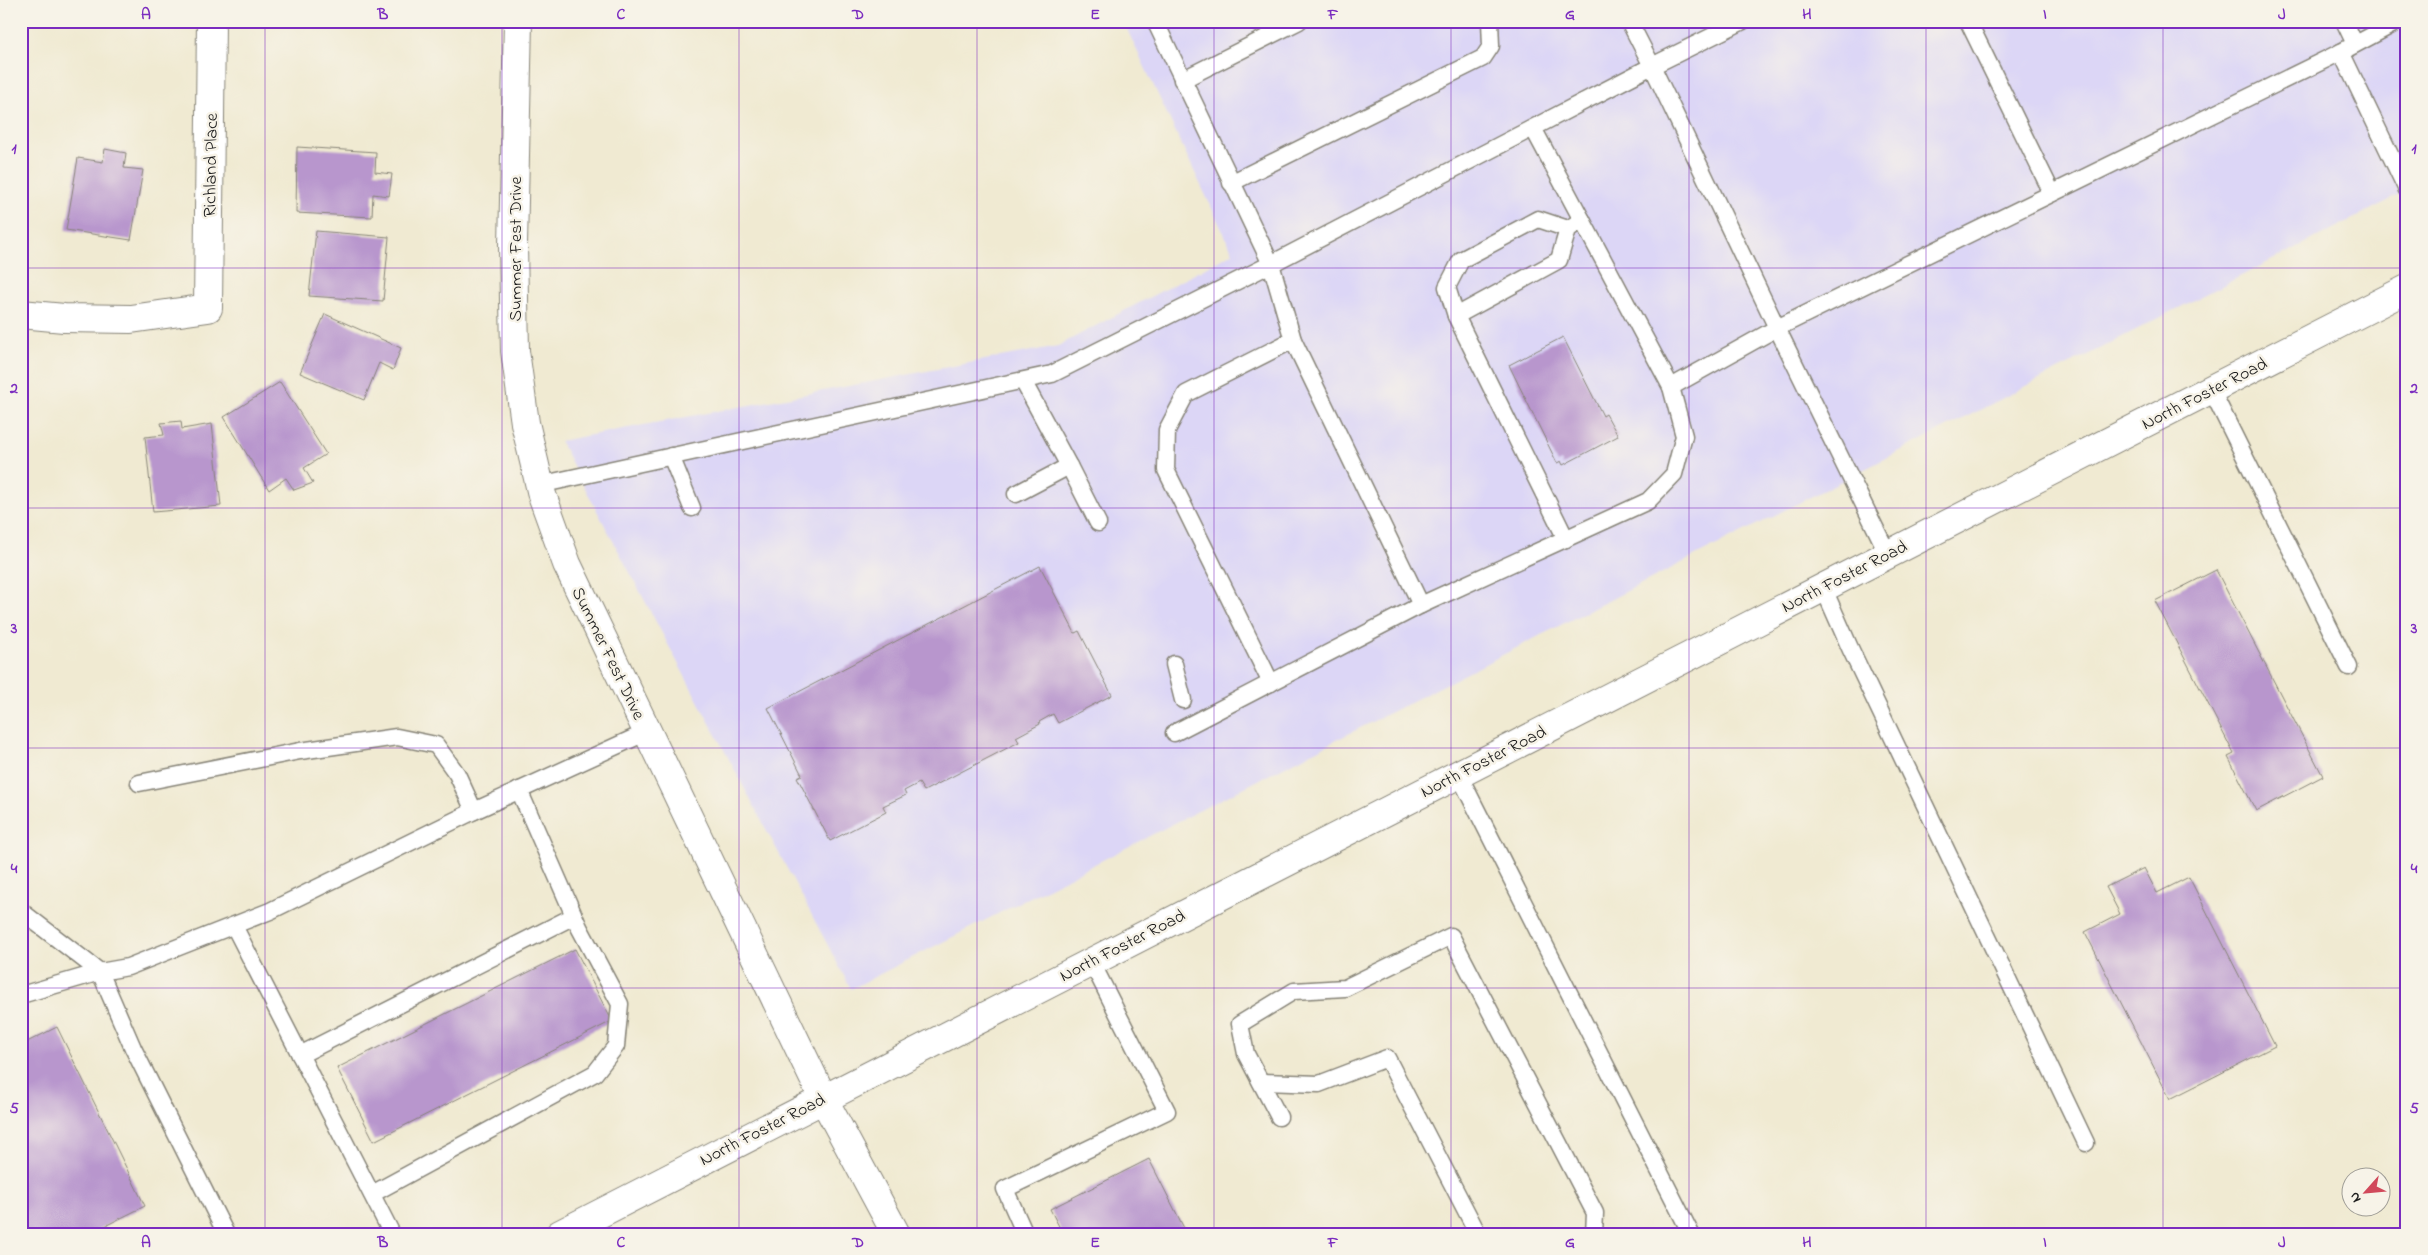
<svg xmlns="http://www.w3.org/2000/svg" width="2428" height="1255" viewBox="0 0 2428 1255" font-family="'Indie Flower',sans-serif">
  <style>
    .built { fill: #dcd6f6 }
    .building { fill: #b896cd }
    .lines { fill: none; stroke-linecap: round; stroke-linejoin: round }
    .lane-casing { stroke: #868377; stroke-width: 19 }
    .street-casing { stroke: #868377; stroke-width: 30 }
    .secondary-casing { stroke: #868377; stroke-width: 30 }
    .lane { stroke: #fff; stroke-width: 16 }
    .street { stroke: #fff; stroke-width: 28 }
    .secondary { stroke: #fff; stroke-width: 28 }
    .grid { fill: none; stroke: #7b2cbf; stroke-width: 1; stroke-opacity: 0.55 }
    .labels { text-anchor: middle; stroke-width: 5; stroke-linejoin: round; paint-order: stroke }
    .street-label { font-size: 18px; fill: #1c1c1c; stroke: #f7f3e8 }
    .neatline { fill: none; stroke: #7b2cbf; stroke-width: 2 }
    .grid-label { font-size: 16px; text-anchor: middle; font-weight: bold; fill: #7b2cbf }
  </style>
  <rect width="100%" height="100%" fill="#f7f3e8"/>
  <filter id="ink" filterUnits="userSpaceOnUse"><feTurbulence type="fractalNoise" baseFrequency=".02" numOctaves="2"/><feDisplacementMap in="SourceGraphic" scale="10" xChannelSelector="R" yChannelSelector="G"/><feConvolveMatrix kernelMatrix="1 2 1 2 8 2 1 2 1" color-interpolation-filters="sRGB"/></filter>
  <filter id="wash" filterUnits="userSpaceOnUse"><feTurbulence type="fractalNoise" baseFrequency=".0096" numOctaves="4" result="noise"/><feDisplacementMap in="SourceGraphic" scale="20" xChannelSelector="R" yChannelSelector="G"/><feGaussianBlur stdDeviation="1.12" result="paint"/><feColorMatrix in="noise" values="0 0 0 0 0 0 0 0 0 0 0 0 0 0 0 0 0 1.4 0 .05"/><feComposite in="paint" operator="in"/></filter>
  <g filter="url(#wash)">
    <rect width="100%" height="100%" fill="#f0ead2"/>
    <polygon class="built" points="1123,21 2407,21 2407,191 851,989 560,441 1058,346 1233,253"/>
    <g id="blocks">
      <g class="building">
        <polygon points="300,21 358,21 358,25 300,24"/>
        <polygon points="297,147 376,152 375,172 392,174 389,196 373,194 372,217 296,213"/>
        <polygon points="105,149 126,153 124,168 143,170 131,240 66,230 78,158 103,162"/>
        <polygon points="316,231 389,237 383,301 309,296"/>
        <polygon points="325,314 401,348 393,370 379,363 364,400 300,373"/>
        <polygon points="1563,337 1603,416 1606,414 1618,436 1563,465 1561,461 1557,463 1509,365"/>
        <polygon points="280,382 326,454 304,468 313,483 294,490 286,478 269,490 224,417"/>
        <polygon points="181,421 182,429 212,424 221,506 153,512 145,437 164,435 161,423"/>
        <polygon points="1040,566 1075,633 1079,631 1112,695 1058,723 1053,714 1039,722 1040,724 1016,737 1019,742 924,791 919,783 904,791 906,795 883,806 886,812 830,841 797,777 802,775 768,708"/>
        <polygon points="2216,570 2323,776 2256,811 2228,757 2234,754 2155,601"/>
        <polygon points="2144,868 2157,893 2189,877 2275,1046 2170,1099 2085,932 2120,914 2106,887"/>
        <polygon points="575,949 612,1021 374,1141 337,1068"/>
        <polygon points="57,1027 145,1206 89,1234 21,1234 21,1045"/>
        <polygon points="1149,1159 1187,1234 1063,1234 1050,1209"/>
      </g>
    </g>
  </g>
  <g filter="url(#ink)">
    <use href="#blocks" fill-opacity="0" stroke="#868377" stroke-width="1"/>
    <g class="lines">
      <g class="lane-casing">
        <g id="lane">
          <polyline points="1155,21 1271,264 1293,340 1421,605 1648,501 1674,474 1684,436 1671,387"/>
          <polyline points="1629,21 1652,66 1743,21"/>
          <polyline points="1968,21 2052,193"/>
          <polyline points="2344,21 2355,44"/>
          <polyline points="2399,21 2341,52 2407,190"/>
          <polyline points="1182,80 1299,21"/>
          <polyline points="1231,183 1483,58 1491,46 1490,21"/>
          <polyline points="1456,316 1447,287 1461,260 1538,219 1568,229"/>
          <polyline points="2211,389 2349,667"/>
          <polyline points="671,456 692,508"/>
          <polyline points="1069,466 1098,523"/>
          <polyline points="539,485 1052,374 1271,264 1652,66 1777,328 1671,387 1533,128"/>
          <polyline points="1016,494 1069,466 1023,381"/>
          <polyline points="1566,539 1456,316 1559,260 1568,229 1582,220"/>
          <polyline points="1888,554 1777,328 2341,52"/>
          <polyline points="1823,587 1850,648 2086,1143"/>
          <polyline points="1174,664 1183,700"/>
          <polyline points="1271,683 1166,470 1167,430 1186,394 1293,340"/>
          <polyline points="1174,733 1421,605"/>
          <polyline points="1458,773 1691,1234"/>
          <polyline points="139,783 300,751 397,737 436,745 457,774 474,811"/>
          <polyline points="21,911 100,972 133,1048 226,1234"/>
          <polyline points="234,926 392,1234"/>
          <polyline points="21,995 100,972 128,967 270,911 474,811 647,732"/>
          <polyline points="300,1055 574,916"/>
          <polyline points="1261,1082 1319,1084 1387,1058 1478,1234"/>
          <polyline points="1279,1117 1246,1054 1240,1024 1294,991 1345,988 1451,936 1595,1213 1594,1234"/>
          <polyline points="372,1194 595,1073 616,1046 620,1004 579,927 519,790"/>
          <polyline points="1025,1234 1005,1189 1167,1111 1091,961"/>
        </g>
      </g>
      <g class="street-casing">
        <polyline id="street" points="21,314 64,318 131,319 208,308 211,21"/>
      </g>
      <g class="secondary-casing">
        <g id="secondary">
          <polyline points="518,21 513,245 515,351 525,423 542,495 567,564 823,1098 896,1234"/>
          <polyline points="560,1234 2407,289"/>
        </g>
      </g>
      <use href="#lane" class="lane"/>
      <use href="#street" class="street"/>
      <use href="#secondary" class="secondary"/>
    </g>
  </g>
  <path class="grid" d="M265 21V1234M502 21V1234M739 21V1234M977 21V1234M1214 21V1234M1451 21V1234M1689 21V1234M1926 21V1234M2163 21V1234M21 268H2407M21 508H2407M21 748H2407M21 988H2407"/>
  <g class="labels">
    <g class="street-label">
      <text transform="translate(210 165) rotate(-89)" y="6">Richland Place</text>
      <text transform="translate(515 249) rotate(-90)" y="6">Summer Fest Drive</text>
      <text transform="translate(2204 393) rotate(-27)" y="6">North Foster Road</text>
      <text transform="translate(1844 576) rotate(-27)" y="6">North Foster Road</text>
      <text transform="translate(609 653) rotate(64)" y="6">Summer Fest Drive</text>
      <text transform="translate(1483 761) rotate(-27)" y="6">North Foster Road</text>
      <text transform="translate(1122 945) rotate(-27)" y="6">North Foster Road</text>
      <text transform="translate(762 1129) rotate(-27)" y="6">North Foster Road</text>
    </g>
  </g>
  <rect width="2428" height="1255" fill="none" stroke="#f7f3e8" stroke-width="55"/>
  <g transform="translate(2366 1192) rotate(243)"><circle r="24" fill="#f7f3e8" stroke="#9f9d96"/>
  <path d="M0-4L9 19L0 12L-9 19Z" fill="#d1495b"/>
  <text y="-8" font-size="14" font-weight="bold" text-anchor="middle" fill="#1c1c1c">N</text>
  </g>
  <rect x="28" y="28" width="2372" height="1200" class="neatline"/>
  <g class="grid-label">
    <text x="146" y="19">A</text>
    <text x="383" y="19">B</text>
    <text x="621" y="19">C</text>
    <text x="858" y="19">D</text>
    <text x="1095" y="19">E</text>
    <text x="1333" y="19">F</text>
    <text x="1570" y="19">G</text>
    <text x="1807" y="19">H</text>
    <text x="2045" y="19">I</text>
    <text x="2282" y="19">J</text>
    <text x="14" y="153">1</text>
    <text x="2414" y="153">1</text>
    <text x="14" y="393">2</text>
    <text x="2414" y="393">2</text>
    <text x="14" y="633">3</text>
    <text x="2414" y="633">3</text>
    <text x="14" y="873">4</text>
    <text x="2414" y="873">4</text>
    <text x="14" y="1113">5</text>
    <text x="2414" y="1113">5</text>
    <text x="146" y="1247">A</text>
    <text x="383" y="1247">B</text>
    <text x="621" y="1247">C</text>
    <text x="858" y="1247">D</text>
    <text x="1095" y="1247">E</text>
    <text x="1333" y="1247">F</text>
    <text x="1570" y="1247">G</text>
    <text x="1807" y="1247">H</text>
    <text x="2045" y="1247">I</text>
    <text x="2282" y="1247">J</text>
  </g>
</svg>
